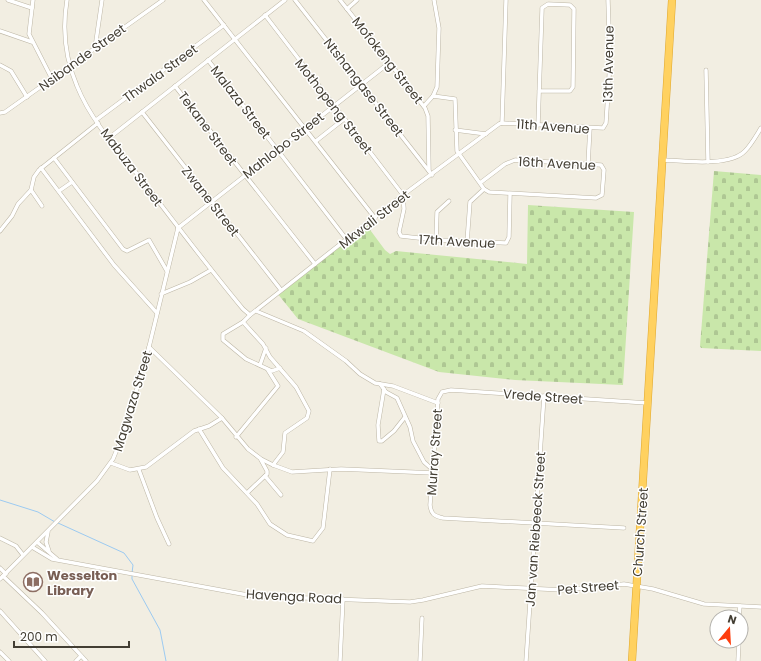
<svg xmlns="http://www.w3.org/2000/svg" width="761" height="661" viewBox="0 0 761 661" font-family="Poppins,sans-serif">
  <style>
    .cemetery { fill: url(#cemetery-stones) }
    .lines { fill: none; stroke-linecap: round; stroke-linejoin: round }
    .stream { stroke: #9ccaf1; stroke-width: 1 }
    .street-casing { stroke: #bdb6a5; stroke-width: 4.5 }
    .highway-casing { stroke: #dfa72f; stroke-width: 8 }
    .street { stroke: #fff; stroke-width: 3.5 }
    .highway { stroke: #ffd160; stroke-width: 7 }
    .labels { text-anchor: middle; stroke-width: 3; stroke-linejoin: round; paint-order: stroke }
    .street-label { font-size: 13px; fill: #433e33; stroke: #fff }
    .education-label { font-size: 13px; font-weight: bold; fill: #785e54; stroke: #fff; text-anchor: start }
  </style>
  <defs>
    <pattern id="cemetery-stones" width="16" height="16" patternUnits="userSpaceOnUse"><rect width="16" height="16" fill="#c9e7aa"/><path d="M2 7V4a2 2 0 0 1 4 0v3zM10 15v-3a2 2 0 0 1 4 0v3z" fill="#aec793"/></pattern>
  </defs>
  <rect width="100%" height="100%" fill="#f2eee2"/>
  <g class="cemetery">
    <polygon points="714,171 761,175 761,351 701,348 700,346"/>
    <polygon points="528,205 634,212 623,385 515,380 439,372 298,319 277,293 365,223 385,250 390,254 396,251 527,264"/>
  </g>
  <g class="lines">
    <g class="stream">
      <polyline points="0,500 38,512 55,522"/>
      <polyline points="58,523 124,553 133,565 132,573"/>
      <polyline points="132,576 132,579 160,630 166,661"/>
    </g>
    <g class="street-casing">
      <g id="street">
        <polyline points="8,0 32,8"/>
        <polyline points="33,0 29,34 52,79"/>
        <path d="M67 0C62 30 65 58 77 86 91 121 119 151 142 180 175 223 208 267 243 309L250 315 403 195 499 124 502 123 603 128 606 123 610 62 608 0"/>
        <polyline points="204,0 375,218"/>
        <polyline points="295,0 432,175"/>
        <polyline points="340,0 425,108 428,116 429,171"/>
        <polyline points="347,9 357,0"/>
        <polyline points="265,15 403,195 404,209 399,232 401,236 436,240 506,243 509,237 510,195"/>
        <polyline points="0,31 32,42"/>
        <polyline points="95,48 102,0"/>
        <polyline points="208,60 347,240"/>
        <polyline points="0,65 11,71 27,97"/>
        <polyline points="706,70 708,162"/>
        <polyline points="175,86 315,264"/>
        <polyline points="433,96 455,99 457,151 484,189 489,192 596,198 602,195 604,170 601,165 515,160 505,164 480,183"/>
        <polyline points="424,106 433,96 437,87 439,28 434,0"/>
        <polyline points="142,112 281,290"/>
        <polyline points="0,113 5,112 163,0"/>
        <polyline points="96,120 224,25"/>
        <polyline points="502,123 506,0"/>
        <polyline points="538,125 542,10 542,8 548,4 570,5 574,9 573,87 570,91 539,91"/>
        <polyline points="455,130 486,134"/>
        <polyline points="109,138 285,0"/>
        <polyline points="316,141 344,119"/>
        <polyline points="54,158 123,249 127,251 149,240 167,271"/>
        <path d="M663 160C683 161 730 167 745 151 751 145 756 136 761 128"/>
        <polyline points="588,164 590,128"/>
        <polyline points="41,168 114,265 157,313"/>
        <polyline points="31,190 42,206"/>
        <polyline points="59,191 72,182"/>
        <polyline points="178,228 389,63"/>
        <polyline points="0,231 12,216 18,204 31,190 34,177 39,170 98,123"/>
        <polyline points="436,240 437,212 449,201"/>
        <polyline points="467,242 470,202 484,189"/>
        <polyline points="161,294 190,282 211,270"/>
        <polyline points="256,311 304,331 346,361 360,374 375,383 393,386 438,403"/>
        <polyline points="250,315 243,322 223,334 223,340 246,359 272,371 280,368"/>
        <polyline points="243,322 263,344 270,357 296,387 309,411 307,418 285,433 283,452 273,465"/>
        <polyline points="149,347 222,418 248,449 261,459 273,465 292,472 341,469 433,473"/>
        <polyline points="260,365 266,348"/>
        <polyline points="380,384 386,392 397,398 410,427 413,441 424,462 433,470"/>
        <polyline points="384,389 378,425 379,441 382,441 394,431 405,417"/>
        <polyline points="199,429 223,468 257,504 270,524 287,535 313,541 323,528 330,469"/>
        <polyline points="236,437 278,386 268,370"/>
        <polyline points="111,463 130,470 146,467 194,431 209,426 222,418"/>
        <polyline points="139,470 157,518 169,544"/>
        <polyline points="265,476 281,495"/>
        <polyline points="247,493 267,474 267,471 261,460"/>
        <path d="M624 528 443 518C434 516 431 514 430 505L438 399 442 392 451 390 647 403"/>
        <polyline points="48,532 46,542 49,551"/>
        <polyline points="0,538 16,546 23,555"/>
        <polyline points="37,542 57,559"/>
        <polyline points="32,547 52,559 253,596 410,602 423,600 482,586 563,590 624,584 653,589 704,604 761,607"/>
        <polyline points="0,568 6,574"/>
        <polyline points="3,576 42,613 86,661"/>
        <polyline points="0,579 97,481 113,459 125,430 149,347 178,228"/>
        <polyline points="0,611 45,661"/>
        <polyline points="739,617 740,606"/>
        <polyline points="0,652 9,661"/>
        <polyline points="76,661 81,656"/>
        <polyline points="340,661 343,599"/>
        <polyline points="420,661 422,618"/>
        <polyline points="526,661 544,396"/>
        <polyline points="738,661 739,641"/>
      </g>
    </g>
    <g class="highway-casing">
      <polyline id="highway" points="632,661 672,0"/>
    </g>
    <use href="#street" class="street"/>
    <use href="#highway" class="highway"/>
  </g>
  <defs>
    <g id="library-ring" transform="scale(1)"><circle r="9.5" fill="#fff" stroke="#8d6e63" stroke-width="1.5"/><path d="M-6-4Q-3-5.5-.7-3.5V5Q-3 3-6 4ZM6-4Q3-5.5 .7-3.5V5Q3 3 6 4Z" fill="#8d6e63"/></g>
  </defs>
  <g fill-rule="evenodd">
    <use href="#library-ring" x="33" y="582"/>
  </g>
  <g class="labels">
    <g class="street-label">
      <text transform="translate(82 57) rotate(-36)" y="5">Nsibande Street</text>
      <text transform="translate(388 60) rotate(52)" y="5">Mofokeng Street</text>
      <text transform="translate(608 64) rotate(-89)" y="5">13th Avenue</text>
      <text transform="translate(160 73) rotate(-36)" y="5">Thwala Street</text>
      <text transform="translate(364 87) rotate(52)" y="5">Ntshangase Street</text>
      <text transform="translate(241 102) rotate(52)" y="5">Malaza Street</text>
      <text transform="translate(334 106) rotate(52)" y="5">Mothopeng Street</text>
      <text transform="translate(553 126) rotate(4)" y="5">11th Avenue</text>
      <text transform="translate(208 128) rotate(53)" y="5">Tekane Street</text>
      <text transform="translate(283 145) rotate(-38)" y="5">Mahlobo Street</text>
      <text transform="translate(557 163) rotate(3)" y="5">16th Avenue</text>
      <text transform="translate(132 167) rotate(53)" y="5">Mabuza Street</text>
      <text transform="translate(211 201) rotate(52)" y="5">Zwane Street</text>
      <text transform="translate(374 219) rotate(-38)" y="5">Mkwali Street</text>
      <text transform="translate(457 241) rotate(3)" y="5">17th Avenue</text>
      <text transform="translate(543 396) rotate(4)" y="5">Vrede Street</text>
      <text transform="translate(132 401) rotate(-73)" y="5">Magwaza Street</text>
      <text transform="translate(434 452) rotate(-86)" y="5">Murray Street</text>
      <text transform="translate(535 529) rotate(-86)" y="5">Jan van Riebeeck Street</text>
      <text transform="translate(640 532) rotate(-86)" y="5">Church Street</text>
      <text transform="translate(588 587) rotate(-5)" y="5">Pet Street</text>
      <text transform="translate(294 596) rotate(3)" y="5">Havenga Road</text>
    </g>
    <g class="education-label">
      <text x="47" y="580">Wesselton<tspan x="47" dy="15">Library</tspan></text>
    </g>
  </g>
  <g transform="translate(729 629) rotate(18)"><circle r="19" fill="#ffffff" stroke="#b4b2ad"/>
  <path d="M0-3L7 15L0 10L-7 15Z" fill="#fe3d0d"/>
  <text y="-6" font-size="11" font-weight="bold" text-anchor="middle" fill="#433e33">N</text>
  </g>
  <path d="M14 641v6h115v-6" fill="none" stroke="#433e33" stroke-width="2"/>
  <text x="20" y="641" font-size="12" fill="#433e33" stroke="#ffffff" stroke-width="3" paint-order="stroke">200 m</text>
</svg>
